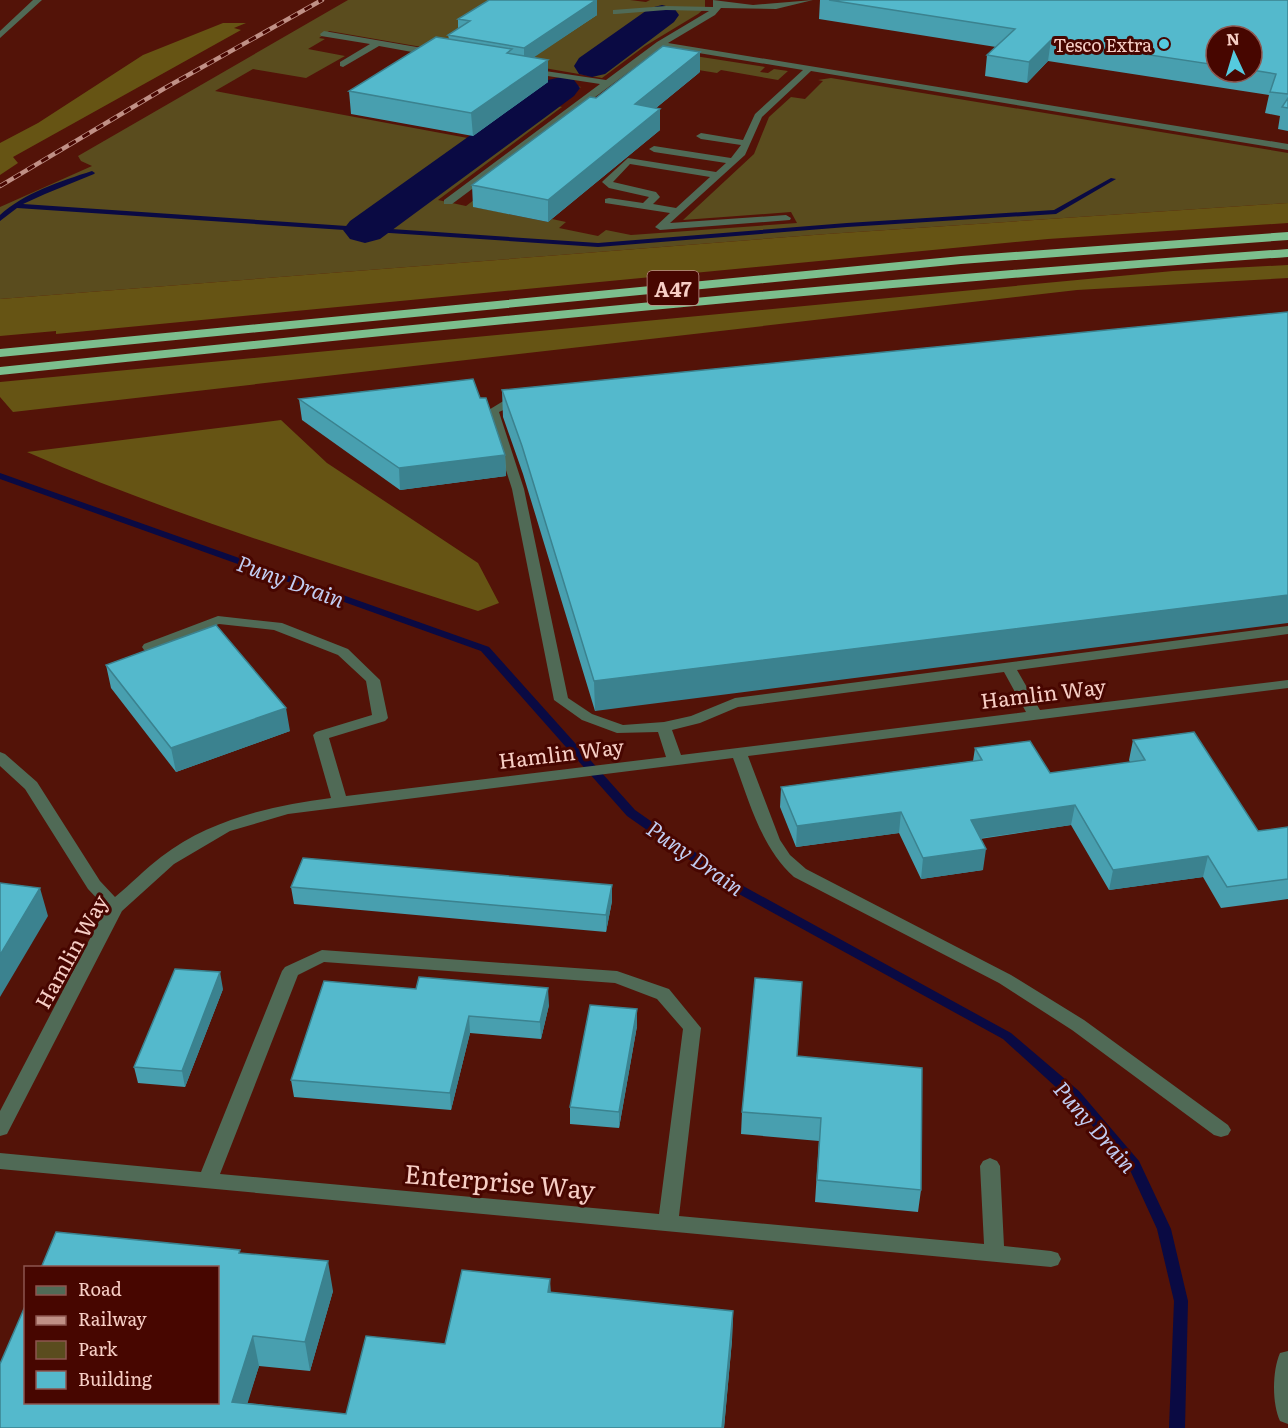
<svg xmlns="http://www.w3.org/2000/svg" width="1288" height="1428" viewBox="0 0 1288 1428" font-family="Literata,serif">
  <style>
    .green { fill: #5a4c1e }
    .forest { fill: #665414 }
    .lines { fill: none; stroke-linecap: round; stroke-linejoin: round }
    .stream { fill: #0a0a43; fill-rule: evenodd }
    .river { fill: #0a0a43; fill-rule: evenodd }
    .minor { fill: #506a56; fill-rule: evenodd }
    .highway { fill: #7cbe8d; fill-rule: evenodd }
    .rail-casing { stroke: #c09086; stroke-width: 4.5 }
    .rail { stroke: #470600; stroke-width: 3; stroke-dasharray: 8; stroke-linecap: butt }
    .wall { fill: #489faf; fill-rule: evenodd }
    .shaded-wall { fill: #3b828f }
    .building { fill: #54b9cc; stroke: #3b828f; stroke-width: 1.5 }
    .poi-dot { fill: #55cadf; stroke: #470600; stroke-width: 2 }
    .labels { text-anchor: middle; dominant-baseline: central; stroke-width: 6; stroke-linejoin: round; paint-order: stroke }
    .far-poi-label { font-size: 18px; fill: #f7cec5; stroke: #470600; text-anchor: end }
    .shield { fill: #470600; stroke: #c2928a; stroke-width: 1.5 }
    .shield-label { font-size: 20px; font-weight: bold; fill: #f7cec5 }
    .street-label { font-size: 21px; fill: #f7cec5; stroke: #470600 }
    .water-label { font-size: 22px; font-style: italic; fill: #c1ccf1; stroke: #470600 }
    .near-street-label { font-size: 26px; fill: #f7cec5; stroke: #470600 }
  </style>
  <rect width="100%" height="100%" fill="#531308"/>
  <path class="green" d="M348,0H630L646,2L650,0H705V8L698,14L645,46L602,78L329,31L319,38L325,39L308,49L345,56L306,78L253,69L215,91L473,139L554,81L581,87L555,105L562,107L438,200L466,206L591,111L474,207L548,222L552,219L566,222L559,228L598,236L606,230L631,235L797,223L791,212L683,220L754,154L769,117L791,97L805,99L823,81L818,80L831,78L1288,153V203L827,234L0,299V207L92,166L81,161L78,156Z
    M669,52L765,67L760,72L768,73L774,69L788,71L778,80L721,70L717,73L661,64Z"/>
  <path class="forest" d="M223,23H246L234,28L241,30L13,157L18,163L0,175V143L38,123L143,55Z
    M1288,203V223L1048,239L56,334V331L0,336V299L827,234Z
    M1288,265V278L1077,290L13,412L0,397V382L1173,271Z
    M281,420L327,463L478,563L499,603L478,611C327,562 173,516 27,452Z"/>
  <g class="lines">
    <path class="stream" d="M92,171L95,173L94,174L45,194L23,204L598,243L847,223L1054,210L1111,178L1116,179L1056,214L847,227L598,247L17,208L0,221V215C24,193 61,181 92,171Z
      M0,473L489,647L635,810L745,887L1011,1033L1079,1091L1139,1161L1171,1229L1188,1301L1185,1428H1169L1174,1301L1157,1229L1129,1168L1069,1099L1003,1039L737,893L627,816L481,651L0,479Z"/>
    <path class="river" d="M662,5L674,8L679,15L674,22L605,74L592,77L579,74L574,66L579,58L650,8Z
      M561,77L574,80L580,88L574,96L380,239L365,243L350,239L343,230L350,221L548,80Z"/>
    <path class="minor" d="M33,0H42L0,38V31Z
      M713,0L753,5L813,0L776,9L721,8L715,15L668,43L1288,144V150L811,71L762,117L745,155L670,223L786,215L791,218L790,220L660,230L655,227L670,213L605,203V199L609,198L643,203L649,197L609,188L602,182L604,180L628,158L716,172L726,163L654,152L649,149L654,146L731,158L741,145L701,139L696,136L701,133L743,140L755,114L803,70L662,47L452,204H444V200L600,84L528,73L525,72V68L606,80L657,42L709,11L666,10L616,14H613V10L666,6L713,7ZM630,164L710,177L676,208L653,204L660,197L656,192L613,182Z
      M324,31L434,50L438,53L434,56L379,46L343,67L340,66V62L370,44L321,36L320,34Z
      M521,397L527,401L525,404L512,406L499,412L524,489L568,698L592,714L623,725L664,722L691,716L735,698L1288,626V634L1017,670L1040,710L1288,680V688L748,756L780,840L790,855L806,869L1011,975L1084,1020L1228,1125L1231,1130L1228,1135L1221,1137L1214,1135L1072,1030L999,983L794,877C760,846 749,800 733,758L288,814L230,831L174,864L122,911L7,1134L0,1136V1111L106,908L88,889L25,789L0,766V752L5,754L37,782L100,881L115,897C131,884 145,869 161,857C210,819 271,806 331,798L313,735L316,732L372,715L366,681L338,655L274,630L219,624L154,650H144L142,647L144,644L218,616L282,623L348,649L380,680L388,718L385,721L329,738L346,796L666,757L658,732L617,733L582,720L554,700L512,489L487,411L505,400ZM1004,672L1026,712L681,755L672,730L700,723L738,707Z
      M322,950L617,971L669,989L701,1028L679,1216L984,1244L980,1166L983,1161L990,1158L997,1161L1000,1166L1004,1246L1051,1251L1058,1253L1061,1259L1058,1265L1051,1267L0,1169V1153L201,1172L282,971L285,967ZM324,962L615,983L657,999L683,1029L659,1214L220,1174L298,975Z
      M1288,1351V1424L1280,1421C1272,1404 1272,1371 1280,1353Z"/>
    <path class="highway" d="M1288,232V240L961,264L0,357V349L961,256Z
      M1288,249V257C858,287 429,331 0,375V367C429,323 858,279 1288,249Z"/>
    <g class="rail-casing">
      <path id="rail" d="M0,186L165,88L322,0"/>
    </g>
    <use href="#rail" class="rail"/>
  </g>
  <path class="wall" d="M489,0H597V15L533,57L548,82L473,136L351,114L349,91L449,39L448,35L458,29V19Z
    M820,0H1288V131L1278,129L1280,116L1265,113L1269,95L1048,61L1027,83L985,76L987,55L996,47L819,19ZM1216,36H1252V72H1216Z
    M700,72L656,108L660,130L548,222L473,207L472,185Z
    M1288,312L595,711L523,474L503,417L502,390Z
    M480,398L505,455L506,476L400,490L302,420L299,399Z
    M106,665L290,731L176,772L111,688Z
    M1133,740L1258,831L1288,827V899L1221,908L1203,877L1109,890L1071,825L980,839L983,870L921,879L899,833L796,847L780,807L781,787L973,761L975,748L1050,773L1130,762L1129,760Z
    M612,885V901L606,932L294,904L291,887Z
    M324,981L549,1005L541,1039L470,1033L451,1110L294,1097L291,1080Z
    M223,989L185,1087L138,1083L134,1067Z
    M637,1026L619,1128L570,1124V1107Z
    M797,1056L921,1190L918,1212L815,1202L819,1141L741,1134L742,1112Z
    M241,1253L333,1291L310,1371L259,1366L247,1403L346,1414L445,1344L551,1293L733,1311L732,1340L724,1428H0Z"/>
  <path class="shaded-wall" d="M596,0H597V15L524,64V48Z
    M1051,40L1048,61L1027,83L1029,62Z
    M700,52V72L635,125V104Z
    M548,60V82L473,136L471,113Z
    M660,109V130L548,222V200Z
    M505,455L506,476L400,490L399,468Z
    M1288,595V623L595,711L594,681Z
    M286,708L290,731L176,772L171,748Z
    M1075,805L1071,825L968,840L971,820Z
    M901,812L899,833L796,847L797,826Z
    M986,849L983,870L921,879L923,858Z
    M1208,856L1203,877L1109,890L1113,870Z
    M612,885V901L606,932V915Z
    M40,888L48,916L0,997V955Z
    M220,972L223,989L185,1087L182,1071Z
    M548,988L549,1005L541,1039L540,1022Z
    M637,1009V1026L619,1128V1112Z
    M469,1016L470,1033L451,1110L450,1093Z
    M328,1261L333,1291L310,1371L305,1342Z
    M550,1279L552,1308L548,1292Z
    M733,1311L732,1340L724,1428H722Z
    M253,1336L259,1366L240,1428L232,1402Z"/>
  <path class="building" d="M489,0H596L524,48L448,35L470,21L458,19Z
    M829,0H1288V94L1270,92L1276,74L1252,70V36H1216V65L1051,40L1029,62L987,55L1015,29Z
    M436,37L512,49L507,53L548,60L471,113L349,91Z
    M663,46L700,52L635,104L660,109L548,200L472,185L590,97L596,98Z
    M1288,98V108L1282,107Z
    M1288,312V595L594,681L522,446L502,390Z
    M473,379L480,398H486L505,455L399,468L299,399Z
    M216,625L286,708L171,748L106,665Z
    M1194,732L1258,831L1288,827V879L1227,887L1208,856L1113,870L1075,805L971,820L986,849L923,858L901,812L797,826L781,787L982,760L975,748L1030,741L1050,773L1145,760L1133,740Z
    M303,858L612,885L606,915L291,887Z
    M0,883L40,888L0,955Z
    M175,969L220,972L182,1071L134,1067Z
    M419,977L548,988L540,1022L469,1016L450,1093L291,1080L324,981L416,989Z
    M755,978L802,982L797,1056L922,1068L921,1190L817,1180L821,1118L742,1112Z
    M590,1005L637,1009L619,1112L570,1107Z
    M56,1232L240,1250L239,1253L328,1261L305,1342L253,1336L232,1402L346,1414L366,1336L445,1344L462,1270L550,1279L548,1292L733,1311L722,1428H0V1364L26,1304V1402H218V1268H41Z"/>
  <circle class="poi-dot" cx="1164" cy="44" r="6"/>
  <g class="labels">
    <g class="far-poi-label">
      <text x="1152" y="44">Tesco Extra</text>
    </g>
    <rect class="shield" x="647.5" y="271" width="51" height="34" rx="4.5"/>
    <g class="shield-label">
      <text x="673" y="288">A47</text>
    </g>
    <g class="street-label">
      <text transform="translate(1043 692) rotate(-7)">Hamlin Way</text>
      <text transform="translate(561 752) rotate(-7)">Hamlin Way</text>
      <text transform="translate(70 951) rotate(-61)">Hamlin Way</text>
    </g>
    <g class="water-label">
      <text transform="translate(291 580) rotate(20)">Puny Drain</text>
      <text transform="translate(696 857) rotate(35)">Puny Drain</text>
      <text transform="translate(1096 1126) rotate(49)">Puny Drain</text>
    </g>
    <g class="near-street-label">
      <text transform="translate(500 1180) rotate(5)">Enterprise Way</text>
    </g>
  </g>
  <rect x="24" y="1266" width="195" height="138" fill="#470600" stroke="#8d564f" stroke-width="1.5"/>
  <rect x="36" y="1286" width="30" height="9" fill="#506a56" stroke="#8d564f" stroke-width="1.5"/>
  <text x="78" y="1296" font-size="18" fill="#f7cec5">Road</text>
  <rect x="36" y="1316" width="30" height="9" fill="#c09086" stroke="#8d564f" stroke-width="1.5"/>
  <text x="78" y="1326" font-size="18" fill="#f7cec5">Railway</text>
  <rect x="36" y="1341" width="30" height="18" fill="#5a4c1e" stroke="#8d564f" stroke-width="1.5"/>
  <text x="78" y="1356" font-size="18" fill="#f7cec5">Park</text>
  <rect x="36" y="1371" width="30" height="18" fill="#54b9cc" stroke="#8d564f" stroke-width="1.5"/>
  <text x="78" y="1386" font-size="18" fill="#f7cec5">Building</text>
  <g transform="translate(1234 54) rotate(356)"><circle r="28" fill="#470600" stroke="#8d564f" stroke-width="1.5"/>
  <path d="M0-4.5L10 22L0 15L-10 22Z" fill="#55cadf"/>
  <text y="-9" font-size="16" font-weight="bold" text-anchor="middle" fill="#f7cec5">N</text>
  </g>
</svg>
